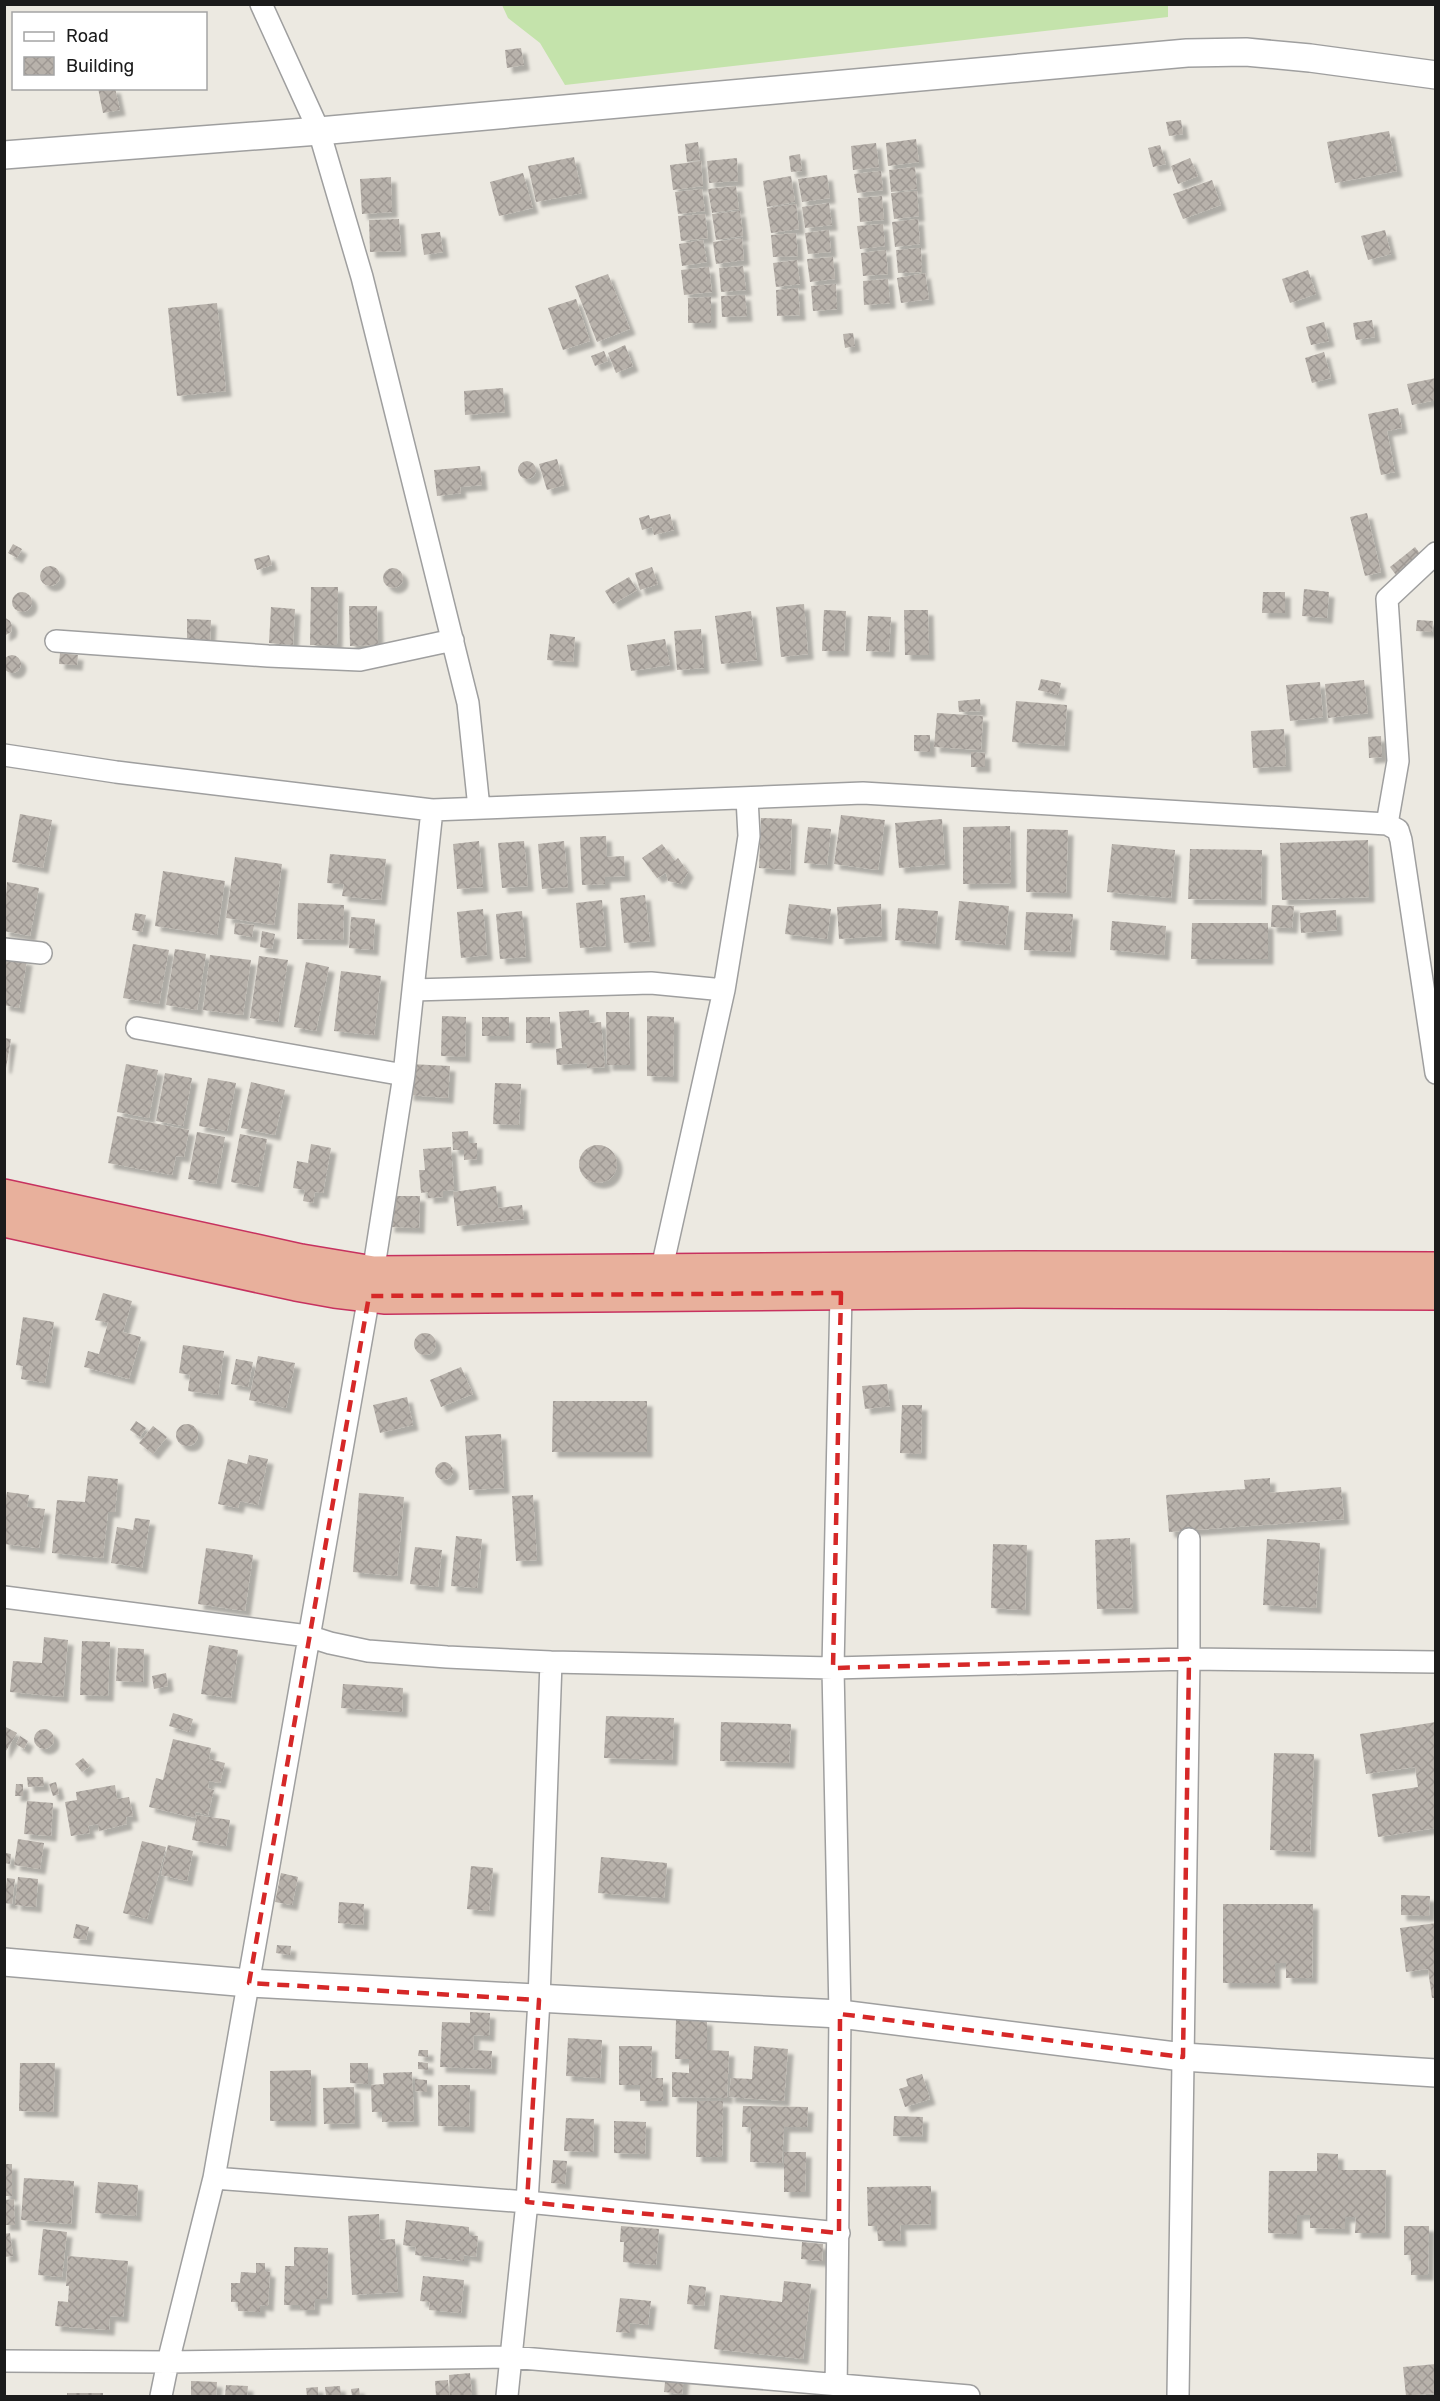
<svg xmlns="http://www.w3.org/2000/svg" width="1440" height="2401" viewBox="0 0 1440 2401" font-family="Rubik,sans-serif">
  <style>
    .grass { fill: #c4e3ab }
    .building { fill: url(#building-cross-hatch); filter: url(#shadow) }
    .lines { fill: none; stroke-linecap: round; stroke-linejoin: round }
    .minor-casing { stroke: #9f9f9f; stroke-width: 24 }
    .tertiary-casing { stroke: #9f9f9f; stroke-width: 30 }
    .trunk-casing { stroke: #c7315f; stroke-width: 36 }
    .minor { stroke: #fff; stroke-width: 21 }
    .tertiary { stroke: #fff; stroke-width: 27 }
    .trunk { stroke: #e8b09c; stroke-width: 33 }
    .marked { fill: none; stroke: #d62828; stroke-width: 4.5; stroke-dasharray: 12 8; stroke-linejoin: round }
  </style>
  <defs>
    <pattern id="building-cross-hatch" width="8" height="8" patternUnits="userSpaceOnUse" patternTransform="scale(1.5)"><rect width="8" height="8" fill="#b8b2ab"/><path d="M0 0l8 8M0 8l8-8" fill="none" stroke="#9e9893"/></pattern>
    <filter id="shadow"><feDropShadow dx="5.5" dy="5.5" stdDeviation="1.5" flood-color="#0004"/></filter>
  </defs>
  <rect width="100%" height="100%" fill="#ece9e1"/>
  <path class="grass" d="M1168,5V17L565,85L540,43L508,18L502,5Z"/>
  <path class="building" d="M521,48L524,65L507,68L505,50Z
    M98,88H115L120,110L103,113Z
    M1181,120L1183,134L1169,136L1166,122Z
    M1389,131L1397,171L1335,183L1327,142Z
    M916,139L919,162L888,166L886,143Z
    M698,142L700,160L687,162L685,144Z
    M876,143L879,167L853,170L851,146Z
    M1160,145L1166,164L1153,167L1148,148Z
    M800,154L802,171L791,172L789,156Z
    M574,157L582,193L536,202L528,166Z
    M737,158L738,181L709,183L707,161Z
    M1190,158L1198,176L1178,184L1171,166Z
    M701,161L703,186L673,190L670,165Z
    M915,167L917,189L891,192L889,170Z
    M881,171L883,190L857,193L854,174Z
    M523,173L533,208L499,216L490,182Z
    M827,175L830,198L802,202L798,179Z
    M791,176L795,202L767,207L763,181Z
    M391,177L392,212L362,214L360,179Z
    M1212,180L1221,205L1183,219L1173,194Z
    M736,186L739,209L712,213L708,189Z
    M702,189L705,211L678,214L675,192Z
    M917,191L919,216L894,219L891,193Z
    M882,196L884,220L860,222L858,198Z
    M829,203L832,225L805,228L802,207Z
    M796,204L799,229L771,233L767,208Z
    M740,211L743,236L716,240L712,214Z
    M705,214L708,238L681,241L678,216Z
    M399,219L401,251L370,252L369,220Z
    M918,219L920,244L895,247L892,222Z
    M883,224L885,246L860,249L857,226Z
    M829,230L831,252L808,254L805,233Z
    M1385,230L1391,254L1368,260L1361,236Z
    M440,232L443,252L424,255L421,234Z
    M796,233L798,256L773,257L771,235Z
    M742,238L744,260L716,264L713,242Z
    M703,240L707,262L682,266L679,244Z
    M921,248L922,272L898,273L896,250Z
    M886,250L888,274L863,276L861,253Z
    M833,257L835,279L810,282L807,259Z
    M797,260L800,284L776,287L773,263Z
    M743,266L746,290L721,292L719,268Z
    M709,267L712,292L684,295L681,270Z
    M1308,270L1316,294L1290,303L1282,279Z
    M925,273L929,299L901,303L897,278Z
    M608,274L630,329L597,342L575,286Z
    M888,279L890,303L864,305L863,281Z
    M836,284L837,309L813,311L811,286Z
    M798,288L800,315L777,316L776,290Z
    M745,295L747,316L722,317L721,296Z
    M711,297V323H688V298Z
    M576,299L590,341L563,350L548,308Z
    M217,303L226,391L177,396L168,308Z
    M1372,320L1375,337L1356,340L1353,323Z
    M1324,322L1329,341L1311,345L1306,327Z
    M853,333L855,346L845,348L843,334Z
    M625,345L633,366L616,373L608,353Z
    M604,351L608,361L595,366L591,356Z
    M1324,352L1331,378L1312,383L1305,358Z
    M1436,378V400L1412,405L1407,384Z
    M503,388L505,412L465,415L464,391Z
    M1398,408L1402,428L1387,431L1395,472L1381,475L1368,414Z
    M557,459L564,485L547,490L539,464Z
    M518 470a9 9 0 1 1 18 0a9 9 0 1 1-18 0Z
    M480,466L482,485L460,487L461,493L437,496L434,470Z
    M1367,513L1381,572L1365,576L1350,517Z
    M670,514L674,530L654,535L652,527L642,530L639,518L649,515L650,519Z
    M13,544L22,549L17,558L8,553Z
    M1415,547L1424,559L1399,579L1390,567Z
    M269,555L272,565L257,570L254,559Z
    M40 576a10 10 0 1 1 20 0a10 10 0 1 1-20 0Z
    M652,567L658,584L640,590L635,573Z
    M383 578a10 10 0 1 1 20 0a10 10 0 1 1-20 0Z
    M629,577L637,590L613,604L605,591Z
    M311,587H338L337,645H310Z
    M1304,589L1329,592L1327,618L1302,616Z
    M1263,592H1285V613H1262Z
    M12 602a10 10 0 1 1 20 0a10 10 0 1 1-20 0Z
    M804,604L808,654L781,657L776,607Z
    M349,606H377L378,645L350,646Z
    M271,607L295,609L293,645L269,643Z
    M824,610L846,611L844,651H822Z
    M904,610H928L929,655H905Z
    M751,611L757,660L721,664L715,616Z
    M868,616L891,617L889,652L866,651Z
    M4,617L10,621L12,626L11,632L4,636Z
    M187,619L211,620L210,641L187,640Z
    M1417,620L1433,621L1432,632L1416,631Z
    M701,629L704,668L677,670L674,631Z
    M550,634L575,637L573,662L547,660Z
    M665,639L670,665L631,671L627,645Z
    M60,653L78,655L77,665L59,664Z
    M3 664a9 9 0 1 1 18 0a9 9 0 1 1-18 0Z
    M1041,679L1061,683L1058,695L1038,690Z
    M1364,680L1368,713L1328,718L1325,684Z
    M1320,682L1323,717L1290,721L1286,685Z
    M980,699L981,711L959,712L958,701Z
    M1016,701L1067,705L1064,746L1012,742Z
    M937,713L983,716L981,750L934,747Z
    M1284,729L1286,766L1253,768L1251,731Z
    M914,735H930V752L914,751Z
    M1381,736L1382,757L1369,758L1368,737Z
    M971,752L985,753V767H971Z
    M20,814L52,820L43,868L12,862Z
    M841,815L885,820L878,870L834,864Z
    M761,818L792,819L790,870L759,868Z
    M942,819L945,864L899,868L895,823Z
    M1010,826L1011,883L963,884V827Z
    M808,827L831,829L827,865L804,863Z
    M1027,829L1068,830L1066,893L1026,892Z
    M606,836L607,857L624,856L625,876L605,877V884L582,885L580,837Z
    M1368,840L1369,897L1282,900L1280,843Z
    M479,841L483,887L457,889L453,844Z
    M524,841L528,886L502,888L498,843Z
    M564,841L568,887L542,889L538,844Z
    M662,844L675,861L678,858L688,872L681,884L668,881L666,873L657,878L642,858Z
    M1112,844L1175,850L1171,898L1107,892Z
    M1190,849L1262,850L1261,900L1188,899Z
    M330,854L386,859L381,900L342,896L344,884L327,883Z
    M235,857L282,864L274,925L226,918Z
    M163,871L225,881L217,935L155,926Z
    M7,882L39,888L30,936L4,931Z
    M645,895L650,941L624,943L620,898Z
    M602,900L606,946L580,948L576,903Z
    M959,901L1009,906L1005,945L955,940Z
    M298,903L344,905L343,940L297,939Z
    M789,904L831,909L827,939L785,934Z
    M881,904L882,936L839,939L837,907Z
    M1272,905L1294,906L1292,928L1271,927Z
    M898,908L938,911L935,944L895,940Z
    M483,909L487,955L461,958L457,912Z
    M1336,910L1337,930L1301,933L1300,913Z
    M522,911L526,957L500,959L496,914Z
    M1026,912L1073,914L1070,952L1024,950Z
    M135,913L146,915L142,932L132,930Z
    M351,917L375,919L373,950L349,948Z
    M1112,921L1166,926L1164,955L1110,950Z
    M235,923L254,925L252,937L234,934Z
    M1192,923H1268V959H1191Z
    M262,931L275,934L272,949L260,947Z
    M133,944L169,950L159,1004L123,998Z
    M175,949L206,954L197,1010L166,1005Z
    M210,955L251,960L243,1015L203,1010Z
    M4,956L27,960L19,1008L4,1005Z
    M259,956L288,960L278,1022L250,1018Z
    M306,962L329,967L316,1031L294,1027Z
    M341,971L381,976L374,1035L334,1031Z
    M589,1010L590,1023L601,1022L605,1067L587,1068V1063L557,1065L556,1049L562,1048L559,1012Z
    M606,1012H629L630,1065H607Z
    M442,1016L466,1017L465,1057L441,1056Z
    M647,1016L674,1017L673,1077L647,1076Z
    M482,1017H509V1036H482Z
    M526,1017H550V1043H526Z
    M4,1038L11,1039L6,1068H4Z
    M126,1064L158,1070L149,1118L117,1112Z
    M410,1064L450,1066L448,1098L408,1095Z
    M165,1073L192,1078L183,1126L156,1121Z
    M208,1078L236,1083L227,1131L199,1126Z
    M251,1082L285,1090L275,1135L241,1128Z
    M495,1083L521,1084L519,1125L493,1124Z
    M117,1116L189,1130L184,1157L176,1156L172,1175L108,1163Z
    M468,1131L469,1143H477V1159L464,1160V1150H453L452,1132Z
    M197,1132L225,1137L216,1184L188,1179Z
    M240,1134L267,1139L258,1187L231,1182Z
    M311,1144L331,1148L323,1193L315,1192L313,1203L303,1201L305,1190L293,1188L297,1161L308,1163Z
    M579 1164a19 19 0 1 1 38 0a19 19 0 1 1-38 0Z
    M451,1147L454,1190L443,1191V1197L428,1198V1192L421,1193L419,1170H425L423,1149Z
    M496,1186L498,1208L522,1205L524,1219L457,1226L453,1192Z
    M391,1196H420L419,1228L389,1227Z
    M103,1293L132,1301L123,1332L141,1337L129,1379L84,1367L88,1351L99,1354L108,1323L95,1320Z
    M23,1317L54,1322L45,1383L21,1379L23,1366L16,1365Z
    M414 1344a11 11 0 1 1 22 0a11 11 0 1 1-22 0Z
    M183,1345L224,1351L218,1395L188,1391L190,1375L179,1373Z
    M258,1356L295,1363L286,1408L249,1400Z
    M236,1359L253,1362L248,1387L231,1384Z
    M461,1367L473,1394L441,1407L430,1380Z
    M887,1384L890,1406L865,1409L862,1386Z
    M407,1397L413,1425L380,1433L373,1405Z
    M553,1401H647V1452H552Z
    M902,1405H922L921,1454L900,1453Z
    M136,1421L146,1428L140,1437L130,1430Z
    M176 1435a11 11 0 1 1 22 0a11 11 0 1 1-22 0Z
    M153,1426L167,1437L153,1454L139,1443Z
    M501,1434L504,1488L469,1490L465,1436Z
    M249,1455L268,1459L258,1505L240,1501L238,1508L218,1504L228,1459L247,1464Z
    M435 1471a9 9 0 1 1 18 0a9 9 0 1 1-18 0Z
    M88,1476L118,1479L115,1512H108L103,1558L52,1553L57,1500L85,1502Z
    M1270,1478V1493L1341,1487L1344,1519L1169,1532L1166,1495L1245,1489L1244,1480Z
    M7,1492L29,1495L27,1507L45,1509L39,1548L4,1544V1512Z
    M359,1493L404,1497L397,1576L353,1572Z
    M533,1495L537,1560L516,1561L512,1496Z
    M135,1518L150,1520L142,1568L111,1563L117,1527L133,1530Z
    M456,1536L482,1539L477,1588L451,1586Z
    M1130,1538L1133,1608L1097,1609L1095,1540Z
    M1267,1539L1320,1543L1316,1608L1263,1605Z
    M993,1544L1027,1545L1025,1610L991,1608Z
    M415,1547L442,1550L438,1587L410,1584Z
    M206,1548L253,1555L245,1611L198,1604Z
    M44,1637L68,1640L63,1697L10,1692L13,1661L42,1663Z
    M82,1641L110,1642L108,1696L80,1695Z
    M209,1645L238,1650L231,1698L201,1694Z
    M118,1648L144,1649L143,1682L116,1681Z
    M166,1673L168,1686L154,1689L152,1676Z
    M343,1684L403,1688L402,1712L341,1708Z
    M173,1713L193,1719L189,1732L169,1726Z
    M606,1716L674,1718L672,1760L604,1758Z
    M721,1722L791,1724L789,1763L720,1761Z
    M1436,1722V1828L1378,1837L1372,1794L1418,1787L1415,1767L1366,1774L1360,1734Z
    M4,1726L17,1733L4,1754Z
    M34 1739a10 10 0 1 1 20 0a10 10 0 1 1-20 0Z
    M20,1736L28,1741L24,1749L16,1744Z
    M173,1739L211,1748L209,1759L225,1763L220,1783L209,1781L208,1788L214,1790L208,1815L196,1812L195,1818L149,1807L156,1778L163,1780Z
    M1274,1753L1314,1754L1310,1852L1270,1850Z
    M83,1758L90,1766L82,1772L75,1764Z
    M27,1777H43L44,1786L28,1787Z
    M56,1782L59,1794L53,1796L49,1784Z
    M16,1784H23V1796H15Z
    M115,1785L117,1799L129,1797L133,1816L126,1817L127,1824L99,1831L98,1824L88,1826L90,1833L71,1836L65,1802L77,1800L76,1792Z
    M27,1801L53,1803L51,1836L24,1834Z
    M197,1815L230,1820L226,1846L192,1840Z
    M18,1839L44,1843L40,1869L14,1865Z
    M142,1841L166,1847L147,1919L123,1913Z
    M168,1845L193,1851L187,1881L161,1875Z
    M5,1853L11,1854L10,1864L4,1863Z
    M601,1857L667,1863L664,1898L598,1893Z
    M471,1866L493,1868L489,1911L467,1909Z
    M281,1873L298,1877L292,1905L275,1902Z
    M18,1877L38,1879L36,1907L15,1905Z
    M7,1878L15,1879L12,1904L4,1903Z
    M1401,1895L1430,1896L1429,1916L1401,1915Z
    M339,1902L364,1904L363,1925L338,1923Z
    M1223,1904H1313L1312,1978H1286V1963H1275V1983H1223Z
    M1436,1923V1998H1432L1428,1969L1406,1972L1400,1928Z
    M76,1924L89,1927L86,1940L73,1938Z
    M277,1945L291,1946L290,1955L276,1953Z
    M470,2012L490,2013L489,2036L474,2035L473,2050L492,2051L491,2069L440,2067L442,2022L470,2023Z
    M676,2019L707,2020V2050L729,2051L727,2098L672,2097V2072L689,2073V2059H675Z
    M568,2038L602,2040L600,2078L566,2076Z
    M619,2046H652L651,2078H663V2101H640V2085H619Z
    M754,2046L788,2049L784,2101L729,2097L731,2078L752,2079Z
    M419,2050H428V2057L418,2056Z
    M418,2062L428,2063V2070L418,2069Z
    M20,2063H55L53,2112L19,2111Z
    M350,2063H368V2084L350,2083Z
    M311,2070V2121H270V2071Z
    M412,2072L414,2121L382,2122V2112H372L371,2085L384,2084L383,2073Z
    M922,2074L930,2099L905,2107L899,2089L908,2086L906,2079Z
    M415,2079L427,2080V2092L415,2091Z
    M438,2085H470L469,2127L438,2126Z
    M354,2087L355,2123L324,2124L323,2088Z
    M697,2101H723L722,2157H696Z
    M743,2106L808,2107L807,2127H784L782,2163L750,2162L751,2127H742Z
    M894,2116L923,2117L922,2137L893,2136Z
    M566,2118L594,2119L593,2152L564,2151Z
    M614,2121L646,2122L645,2154L614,2153Z
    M784,2152H806L805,2192H784Z
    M1317,2153L1338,2154V2170H1386L1385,2233H1355L1356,2217H1345V2229L1310,2228V2215H1297V2234L1268,2233L1269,2171H1317Z
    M553,2160L567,2161L565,2184L551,2183Z
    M4,2164H12V2196H4Z
    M24,2178L74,2181L71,2224L21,2220Z
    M98,2182L138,2185L136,2216L95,2213Z
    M931,2186V2224L900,2225L901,2241H878L877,2226H868L867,2187Z
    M14,2199L15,2225H4V2200Z
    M379,2214L380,2240L395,2239L398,2292L352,2295L348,2216Z
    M406,2220L469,2227V2235L478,2236L476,2257L464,2255V2261L415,2255L416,2247L403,2245Z
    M621,2226L659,2229L656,2265L623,2262L624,2242H620Z
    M1404,2226H1429L1428,2275H1411V2255H1404Z
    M43,2229L67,2232L62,2277L38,2275Z
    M10,2233L13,2256L4,2257V2234Z
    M802,2242L823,2244L822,2261L801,2259Z
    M294,2247L328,2248L327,2299H315L314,2310H300V2305H284L285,2266H294Z
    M68,2256L128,2261L123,2317L110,2316L109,2330L55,2326L58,2301L68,2302L69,2286H66Z
    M256,2263H265V2271L270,2272L268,2306L260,2305V2312L238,2311V2302H231V2283H240L241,2272L256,2273Z
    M423,2276L464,2280L461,2313L429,2310L430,2302L420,2301Z
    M784,2281L811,2284L803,2359L714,2349L720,2295L782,2302Z
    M689,2285L706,2287L704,2306L687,2304Z
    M620,2298L651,2301L648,2325L630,2323V2333L616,2332Z
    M1436,2364V2393L1406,2396L1403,2367Z
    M470,2373L472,2395L450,2396L449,2375Z
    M666,2373L684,2375L682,2394L664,2392Z
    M448,2380L449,2396H436L435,2381Z
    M191,2381L217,2382L216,2396H191Z
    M226,2385L248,2386L247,2396H225Z
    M340,2386L341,2396H326L325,2387Z
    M318,2387V2396H307L306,2388Z
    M359,2388L360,2396H352L351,2389Z
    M67,2393H103V2396H67Z"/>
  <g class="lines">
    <g class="minor-casing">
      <path id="minor" d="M261,4L319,131L362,277L468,703L479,808
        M56,641L268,656L360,660L453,640
        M4,755L116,772L432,810L863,793L1387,824L1398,830L1401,840L1436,1073
        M1387,824L1398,761L1387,599L1436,553
        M4,949L41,953
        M413,990L651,983L724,990
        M137,1028L404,1075
        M661,1272L724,990L746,856L749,836L747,798
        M4,1597L308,1636L330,1643L368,1651L447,1657L551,1662L833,1668L1189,1659L1436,1662
        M214,2178L527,2202L839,2233
        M4,2361L168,2362L510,2357L969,2396
        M161,2396L168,2362L214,2178L373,1273L404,1075L432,810
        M507,2396L527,2202L539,2000L551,1662
        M836,2396L840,2014L833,1668L841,1293
        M1178,2396L1189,1659V1539"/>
    </g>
    <g class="tertiary-casing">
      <path id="tertiary" d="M4,155L319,131L1187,53L1246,52L1310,58L1436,75
        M4,1962L249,1983L840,2014L1183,2057L1436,2073"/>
    </g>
    <g class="trunk-casing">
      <path id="trunk" d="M4,1196L301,1261L373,1273L1019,1268L1436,1269
        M4,1220L296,1284L335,1291L386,1297L1019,1291L1436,1293"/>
    </g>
    <use href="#minor" class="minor"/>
    <use href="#tertiary" class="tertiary"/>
    <use href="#trunk" class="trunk"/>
  </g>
  <path class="marked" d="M841,1293L833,1668L1189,1659L1183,2057L840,2014L839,2233L527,2202L539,2000L249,1983L369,1296Z"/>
  <rect width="1440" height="2401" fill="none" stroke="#1b1b1b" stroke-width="12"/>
  <rect x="12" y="12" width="195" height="78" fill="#ffffff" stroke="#a4a4a4" stroke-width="1.5"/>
  <rect x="24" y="32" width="30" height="9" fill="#ffffff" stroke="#a4a4a4" stroke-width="1.5"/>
  <text x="66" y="42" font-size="18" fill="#1b1b1b">Road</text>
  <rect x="24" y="57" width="30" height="18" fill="url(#building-cross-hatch)" stroke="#a4a4a4" stroke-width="1.5"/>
  <text x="66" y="72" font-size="18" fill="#1b1b1b">Building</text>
</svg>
